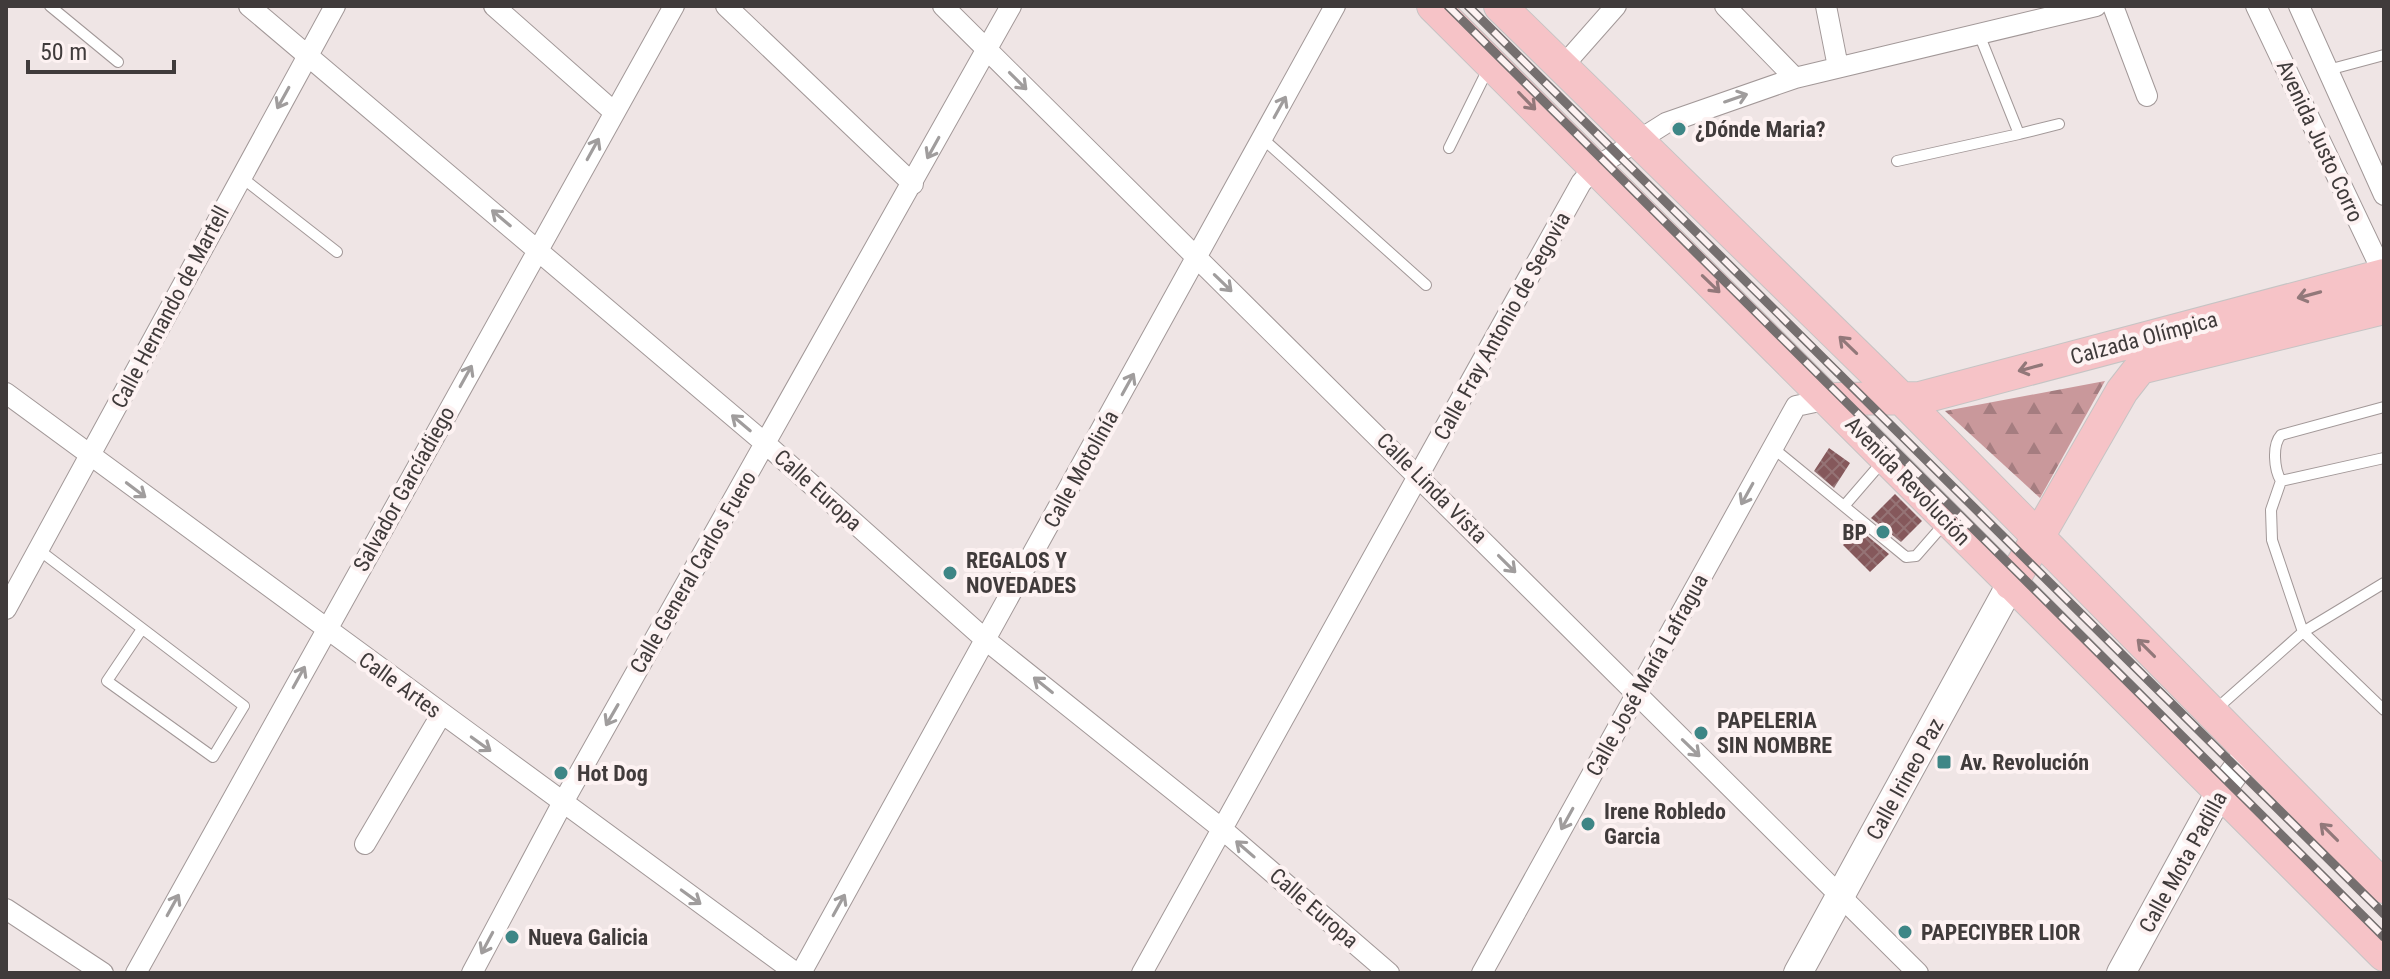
<svg xmlns="http://www.w3.org/2000/svg" width="2390" height="979" viewBox="0 0 2390 979" font-family="'Roboto Condensed',sans-serif">
  <style>
    .forest { fill: url(#forest-firs) }
    .building { fill: url(#building-cross-hatch) }
    .lines { fill: none; stroke-linecap: round; stroke-linejoin: round }
    .lane-casing { stroke: #a29898; stroke-width: 12 }
    .street-casing { stroke: #a29898; stroke-width: 22 }
    .secondary-casing { stroke: #a29898; stroke-width: 30 }
    .primary-casing { stroke: #c6c4c4; stroke-width: 34 }
    .lane { stroke: #fff; stroke-width: 10 }
    .street { stroke: #fff; stroke-width: 20 }
    .secondary { stroke: #fff; stroke-width: 28 }
    .primary { stroke: #f6c3c7; stroke-width: 32 }
    .rail-casing { stroke: #756f6f; stroke-width: 9 }
    .rail { stroke: #fdf2f2; stroke-width: 6; stroke-dasharray: 18; stroke-linecap: butt }
    .oneway { stroke: #a09d9d }
    .oneway2 { stroke: #92787a }
    .poi-dot { fill: #3e8686; stroke: #fdf2f2; stroke-width: 3 }
    .labels { text-anchor: middle; dominant-baseline: central; stroke-width: 8; stroke-linejoin: round; paint-order: stroke }
    .poi-label { font-size: 22px; font-weight: bold; fill: #403b3b; stroke: #fdf2f2; text-anchor: start }
    .street-label { font-size: 22px; fill: #403b3b; stroke: #fdf2f2 }
  </style>
  <defs>
    <pattern id="forest-firs" width="22" height="20" patternUnits="userSpaceOnUse" patternTransform="scale(2)"><rect width="22" height="20" fill="#c9989b"/><path d="M5 1l3.5 6h-7zM16 11l3.5 6h-7z" fill="#a57d80"/></pattern>
    <pattern id="building-cross-hatch" width="8" height="8" patternUnits="userSpaceOnUse" patternTransform="scale(2)"><rect width="8" height="8" fill="#85585b"/><path d="M0 0l8 8M0 8l8-8" fill="none" stroke="#957375"/></pattern>
  </defs>
  <rect width="100%" height="100%" fill="#efe5e5"/>
  <path class="forest" d="M2105,381L2040,498L1945,411Z"/>
  <path class="building" d="M1829,448L1850,463L1834,488L1814,471Z
    M1895,494L1922,521L1901,542L1871,518Z
    M1859,529L1889,554L1870,572L1843,545Z"/>
  <g class="lines">
    <g class="lane-casing">
      <path id="lane" d="M50,6L118,62
        M2328,70L2384,55
        M2019,134L2059,124
        M1262,138L1426,285
        M1449,148L1488,69
        M1897,161L2019,134L1979,34
        M241,177L337,252
        M2384,407L2281,435C2272,445 2274,469 2281,481L2271,510L2272,540L2303,632L2384,710
        M1773,448L1906,557L1916,556L1944,524
        M2281,481L2384,458
        M1845,505L1883,461
        M39,550L244,706L213,757L107,681L142,629
        M2214,711L2303,632L2384,583"/>
    </g>
    <g class="street-casing">
      <path id="street" d="M249,6L766,444L987,641L1222,829L1389,973
        M494,6L614,112
        M726,6L913,184
        M943,6L1918,973
        M1725,6L1795,78
        M1826,6L1838,67
        M2113,6L2147,96
        M2256,6L2384,275
        M2299,6L2384,195
        M1563,66L1616,6
        M6,393L796,973
        M6,609L335,6
        M365,844L441,715
        M6,909L103,973
        M136,973L674,6
        M472,973L562,804L1011,6
        M801,973L1335,6
        M1142,973L1581,183L1593,169L1666,123L1795,78L2096,6
        M1482,973L1796,406L1829,399"/>
    </g>
    <g class="secondary-casing">
      <path id="secondary" d="M1798,973L2011,584
        M2121,973L2220,792L2249,753"/>
    </g>
    <g class="primary-casing">
      <path id="primary" d="M1433,6L2384,955
        M1500,6L1903,400L2384,887
        M1829,399L1920,398L2384,275
        M2011,584L2122,391L2140,368L2384,308"/>
    </g>
    <use href="#lane" class="lane"/>
    <use href="#street" class="street"/>
    <use href="#secondary" class="secondary"/>
    <use href="#primary" class="primary"/>
    <g class="rail-casing">
      <path id="rail" d="M1448,6L2384,937
        M1468,6L2384,914"/>
    </g>
    <use href="#rail" class="rail"/>
  </g>
  <defs><path id="oneway-shaft" d="M-6 0H5M1.5-3L5.5 0L1.5 3" fill="none" stroke-width="1.6" stroke-linecap="round" stroke-linejoin="round" transform="scale(2)"/></defs>
  <g class="oneway">
    <use href="#oneway-shaft" transform="translate(1018 81) rotate(45)"/>
    <use href="#oneway-shaft" transform="translate(283 98) rotate(119)"/>
    <use href="#oneway-shaft" transform="translate(1736 98) rotate(-19)"/>
    <use href="#oneway-shaft" transform="translate(1280 107) rotate(-61)"/>
    <use href="#oneway-shaft" transform="translate(933 148) rotate(119)"/>
    <use href="#oneway-shaft" transform="translate(593 149) rotate(-61)"/>
    <use href="#oneway-shaft" transform="translate(501 218) rotate(-140)"/>
    <use href="#oneway-shaft" transform="translate(1223 283) rotate(44)"/>
    <use href="#oneway-shaft" transform="translate(466 376) rotate(-61)"/>
    <use href="#oneway-shaft" transform="translate(1128 384) rotate(-61)"/>
    <use href="#oneway-shaft" transform="translate(741 423) rotate(-140)"/>
    <use href="#oneway-shaft" transform="translate(136 490) rotate(37)"/>
    <use href="#oneway-shaft" transform="translate(1747 494) rotate(119)"/>
    <use href="#oneway-shaft" transform="translate(1507 564) rotate(45)"/>
    <use href="#oneway-shaft" transform="translate(299 677) rotate(-61)"/>
    <use href="#oneway-shaft" transform="translate(1043 685) rotate(-141)"/>
    <use href="#oneway-shaft" transform="translate(612 715) rotate(120)"/>
    <use href="#oneway-shaft" transform="translate(481 744) rotate(36)"/>
    <use href="#oneway-shaft" transform="translate(1691 748) rotate(44)"/>
    <use href="#oneway-shaft" transform="translate(1567 819) rotate(119)"/>
    <use href="#oneway-shaft" transform="translate(1245 849) rotate(-139)"/>
    <use href="#oneway-shaft" transform="translate(691 897) rotate(36)"/>
    <use href="#oneway-shaft" transform="translate(173 905) rotate(-61)"/>
    <use href="#oneway-shaft" transform="translate(839 905) rotate(-61)"/>
    <use href="#oneway-shaft" transform="translate(487 943) rotate(118)"/>
  </g>
  <g class="oneway2">
    <use href="#oneway-shaft" transform="translate(1527 101) rotate(46)"/>
    <use href="#oneway-shaft" transform="translate(1711 284) rotate(44)"/>
    <use href="#oneway-shaft" transform="translate(2309 295) rotate(165)"/>
    <use href="#oneway-shaft" transform="translate(1848 345) rotate(-136)"/>
    <use href="#oneway-shaft" transform="translate(2030 368) rotate(165)"/>
    <use href="#oneway-shaft" transform="translate(2146 648) rotate(-135)"/>
    <use href="#oneway-shaft" transform="translate(2329 832) rotate(-135)"/>
  </g>
  <g class="poi-dot">
    <circle cx="1679" cy="129" r="8"/>
    <circle cx="1883" cy="532" r="8"/>
    <circle cx="950" cy="573" r="8"/>
    <circle cx="1701" cy="733" r="8"/>
    <rect x="1936" y="754" width="16" height="16" rx="4"/>
    <circle cx="561" cy="773" r="8"/>
    <circle cx="1588" cy="824" r="8"/>
    <circle cx="1905" cy="932" r="8"/>
    <circle cx="512" cy="937" r="8"/>
  </g>
  <g class="labels">
    <g class="poi-label">
      <text x="1695" y="129">¿Dónde Maria?</text>
      <text x="1867" y="532" text-anchor="end">BP</text>
      <text x="966" y="560">REGALOS Y<tspan x="966" dy="25">NOVEDADES</tspan></text>
      <text x="1717" y="720">PAPELERIA<tspan x="1717" dy="25">SIN NOMBRE</tspan></text>
      <text x="1960" y="762">Av. Revolución</text>
      <text x="577" y="773">Hot Dog</text>
      <text x="1604" y="811">Irene Robledo<tspan x="1604" dy="25">Garcia</tspan></text>
      <text x="1921" y="932">PAPECIYBER LIOR</text>
      <text x="528" y="937">Nueva Galicia</text>
    </g>
    <g class="street-label">
      <text transform="translate(2320 141) rotate(65)">Avenida Justo Corro</text>
      <text transform="translate(170 307) rotate(-62)">Calle Hernando de Martell</text>
      <text transform="translate(1502 326) rotate(-61)">Calle Fray Antonio de Segovia</text>
      <text transform="translate(2144 338) rotate(-15)">Calzada Olímpica</text>
      <text transform="translate(1081 469) rotate(-61)">Calle Motolinía</text>
      <text transform="translate(1908 481) rotate(46)">Avenida Revolución</text>
      <text transform="translate(1432 488) rotate(45)">Calle Linda Vista</text>
      <text transform="translate(404 489) rotate(-61)">Salvador Garcíadiego</text>
      <text transform="translate(818 490) rotate(42)">Calle Europa</text>
      <text transform="translate(693 572) rotate(-60)">Calle General Carlos Fuero</text>
      <text transform="translate(1647 675) rotate(-61)">Calle José María Lafragua</text>
      <text transform="translate(400 685) rotate(36)">Calle Artes</text>
      <text transform="translate(1905 779) rotate(-61)">Calle Irineo Paz</text>
      <text transform="translate(2183 862) rotate(-61)">Calle Mota Padilla</text>
      <text transform="translate(1314 908) rotate(41)">Calle Europa</text>
    </g>
  </g>
  <rect width="2390" height="979" fill="none" stroke="#403b3b" stroke-width="16"/>
  <path d="M28 60v12h146v-12" fill="none" stroke="#403b3b" stroke-width="4"/>
  <text x="40" y="60" font-size="24" fill="#403b3b" stroke="#fdf2f2" stroke-width="6" paint-order="stroke">50 m</text>
</svg>
